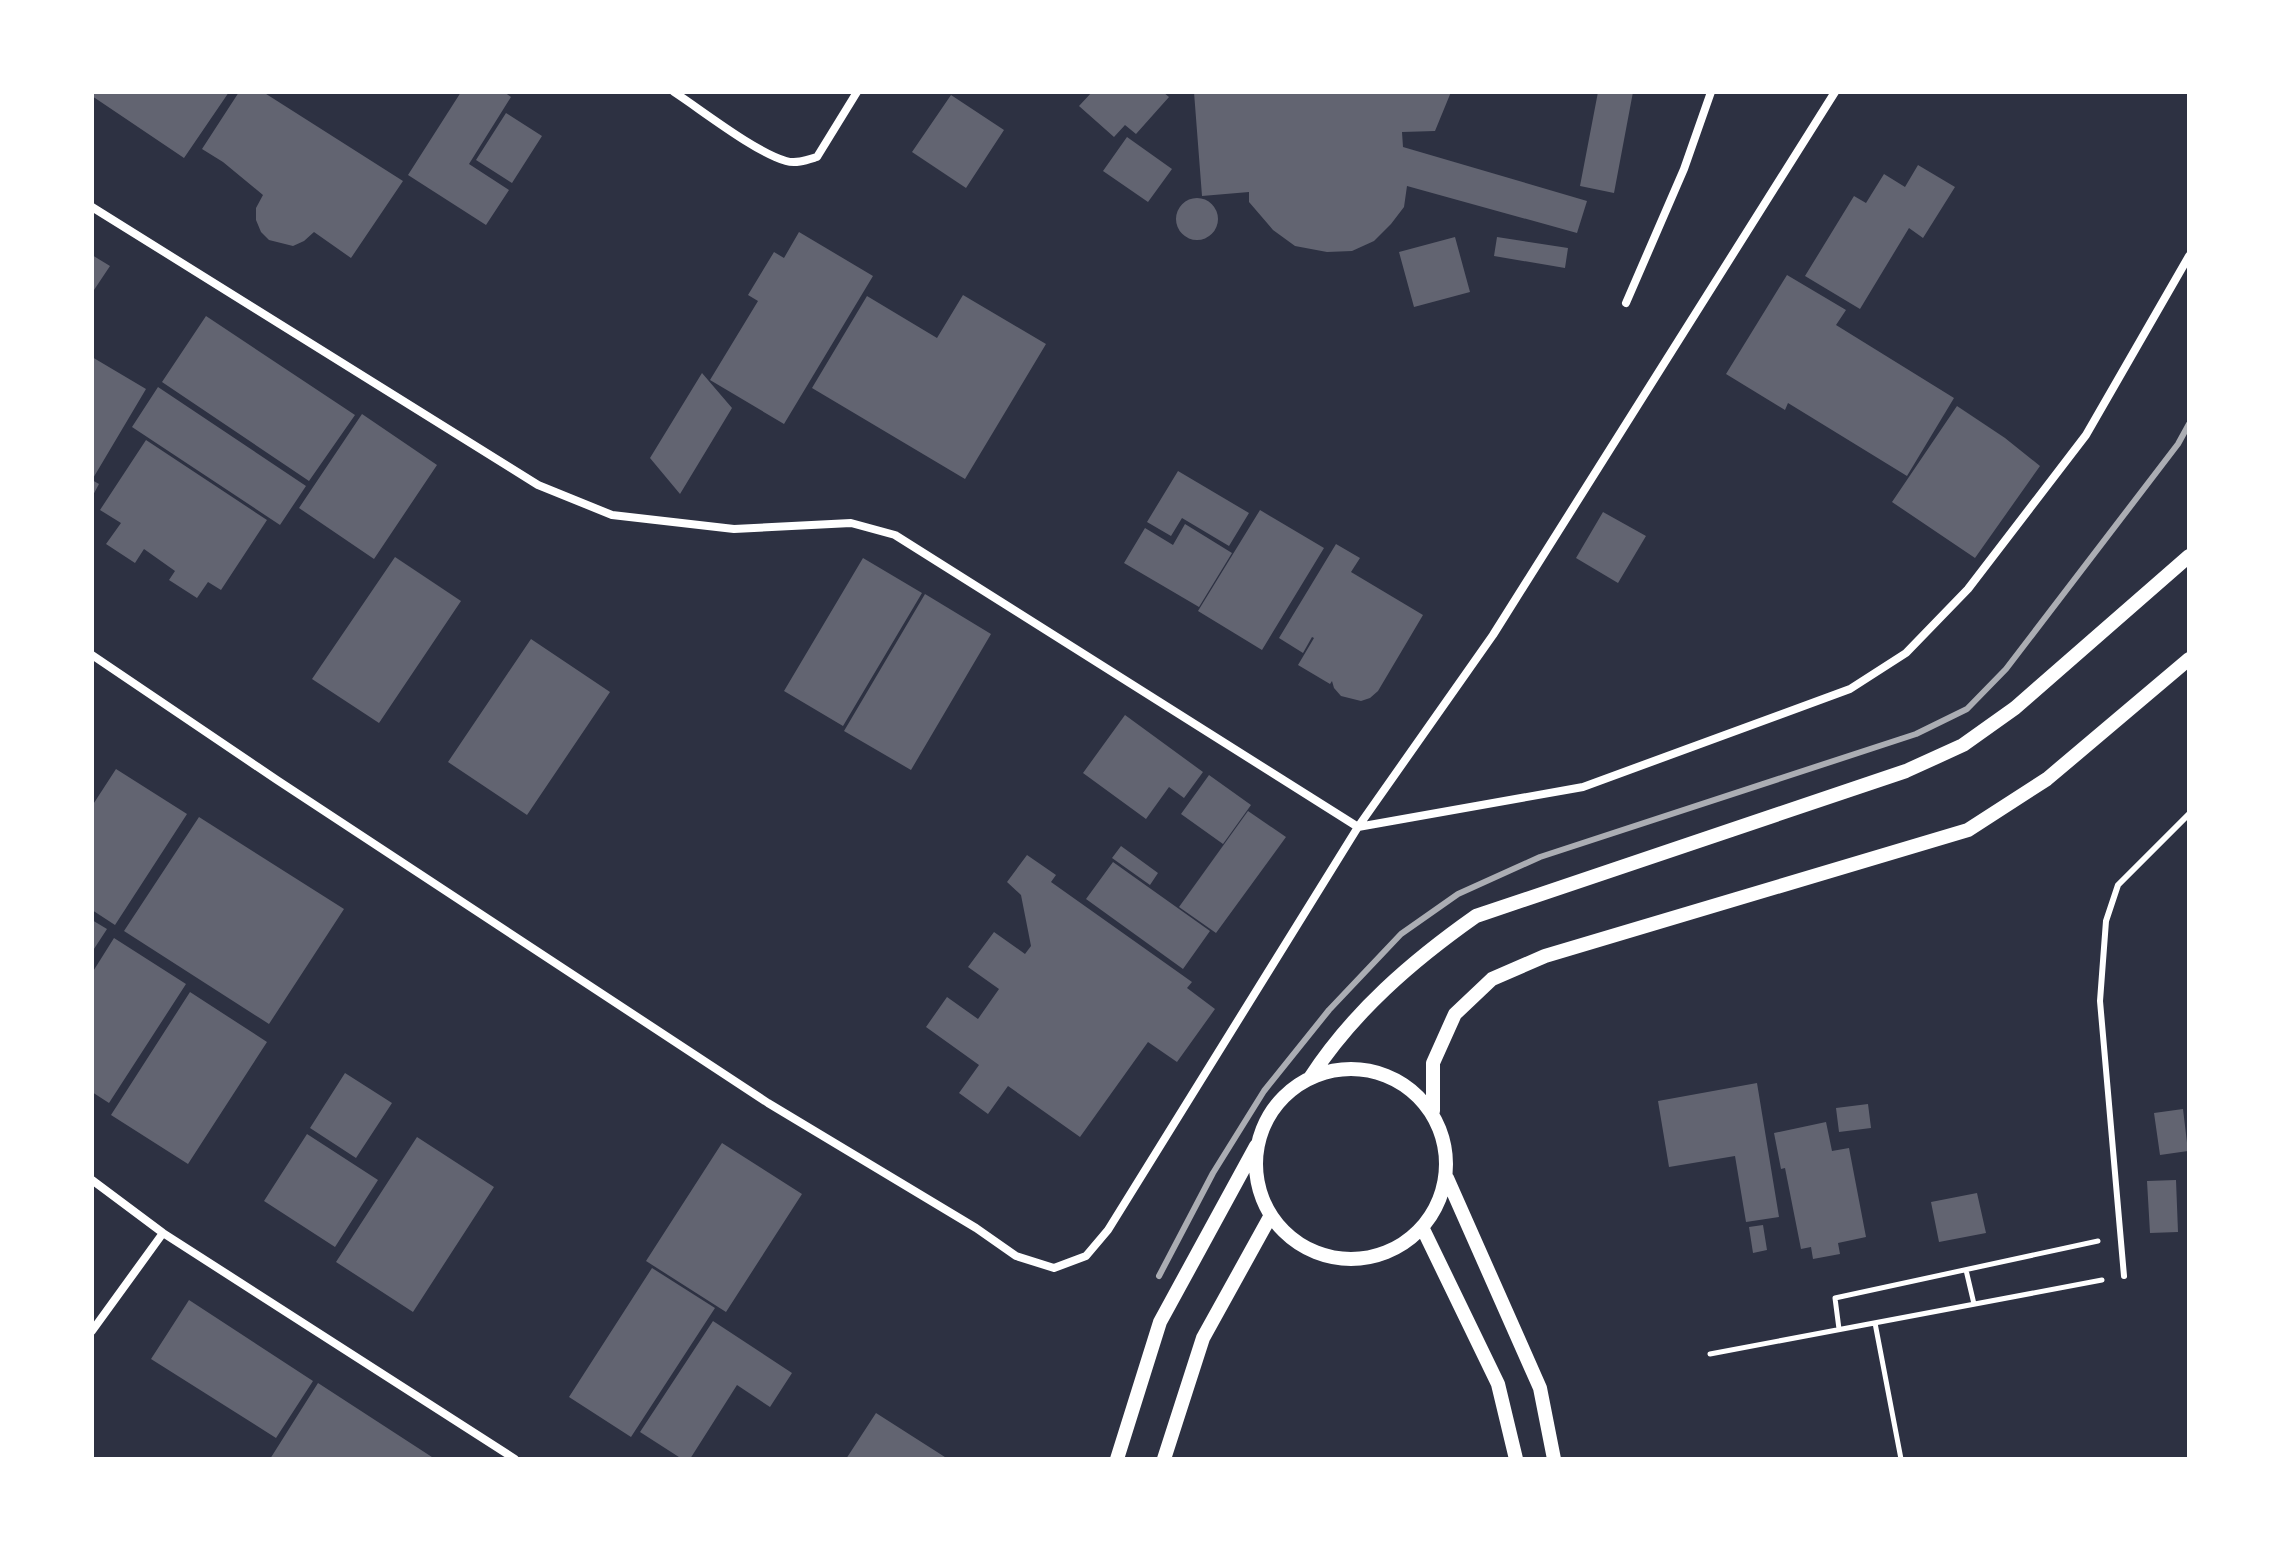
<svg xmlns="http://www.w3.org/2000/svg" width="2281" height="1551" viewBox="0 0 2281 1551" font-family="Manrope,sans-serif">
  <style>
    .building { fill: #626471 }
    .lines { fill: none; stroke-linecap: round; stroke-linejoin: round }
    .path { stroke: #fff; stroke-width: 5 }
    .service { stroke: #fff; stroke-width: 6 }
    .minor { stroke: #fff; stroke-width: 8 }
    .tertiary { stroke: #fff; stroke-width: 14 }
    .rail { stroke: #abadb3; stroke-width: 6 }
  </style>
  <rect width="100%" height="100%" fill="#2d3142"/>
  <path class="building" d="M92,92H229L184,158L92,96Z
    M239,92H263L403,181L351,258L314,232L304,241L293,246L269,240L261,232L256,220V208L263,195L223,162L202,149Z
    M461,92H504L511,97L469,164L509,190L486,225L408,175Z
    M1092,92H1163L1169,97L1136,134L1125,125L1114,137L1079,106Z
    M1194,92H1451L1435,131L1402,132L1403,147L1587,201L1577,233L1407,186L1404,207L1391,224L1374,241L1352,251L1327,252L1295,246L1273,230L1249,202V192L1202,196Z
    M1598,92H1633L1614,193L1580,186Z
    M951,95L1004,130L966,188L912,152Z
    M506,113L542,136L512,183L476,160Z
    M1127,137L1172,169L1148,202L1103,171Z
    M1918,165L1955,187L1923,238L1909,228L1860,309L1805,276L1854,196L1866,203L1884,174L1905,187Z
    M1176 219a21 21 0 1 1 42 0a21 21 0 1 1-42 0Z
    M799,232L873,276L784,424L710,380L758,301L748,295L774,252L784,258Z
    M1455,237L1470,292L1414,307L1399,252Z
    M1497,237L1568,248L1565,268L1494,256Z
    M92,255L110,266L92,293Z
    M1787,275L1846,310L1836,325L1954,398L1907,476L1788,403L1785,410L1726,374Z
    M963,295L1046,344L965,479L812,388L867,296L937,338Z
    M206,316L355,415L309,481L162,382Z
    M92,357L146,389L92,480L99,484L92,497Z
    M702,373L732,408L680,494L650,458Z
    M158,387L306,486L280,525L132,427Z
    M1957,406L2005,438L2040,466L1975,558L1892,502Z
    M362,414L437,465L374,559L299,508Z
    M146,440L267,520L221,590L208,582L197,598L169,580L175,571L144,549L135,563L106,544L121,523L100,510Z
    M1178,471L1249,513L1229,546L1182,518L1171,536L1147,522Z
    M1260,510L1324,548L1262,650L1198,611Z
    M1603,512L1646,536L1618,583L1576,558Z
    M1185,524L1232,553L1199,607L1124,563L1145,528L1173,545Z
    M1336,544L1360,558L1351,572L1423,615L1378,691L1370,698L1361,701L1341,696L1334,688L1332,681L1330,684L1298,665L1314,638L1312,637L1303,653L1279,638Z
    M395,557L461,601L379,723L312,679Z
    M863,558L922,593L843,726L784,691Z
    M925,594L991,634L911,770L844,731Z
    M531,639L610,692L527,815L448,762Z
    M1125,715L1203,772L1184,798L1169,787L1146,819L1083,773Z
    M116,769L187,814L115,925L92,910V806Z
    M1209,775L1251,805L1223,844L1181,814Z
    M1248,811L1286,837L1216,933L1179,907Z
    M199,817L344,909L269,1024L124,931Z
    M1121,846L1158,873L1150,885L1112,858Z
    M1027,855L1056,875L1051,882L1192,982L1187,988L1215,1009L1177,1062L1148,1042L1080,1137L1008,1086L988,1114L959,1093L979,1065L926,1027L947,997L978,1019L999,989L968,967L994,932L1025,954L1031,946L1021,895L1007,882Z
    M1113,862L1210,931L1183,969L1086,899Z
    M92,920L107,929L92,952Z
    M114,938L186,984L109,1103L92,1092V973Z
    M190,992L267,1042L188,1164L111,1115Z
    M345,1073L392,1103L356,1158L310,1128Z
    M1757,1083L1779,1217L1746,1222L1735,1156L1669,1167L1658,1101Z
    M1868,1104L1871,1128L1839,1132L1836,1108Z
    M2183,1109L2188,1151L2160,1155L2154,1113Z
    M1826,1122L1832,1151L1849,1148L1866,1237L1838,1243L1840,1254L1813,1259L1811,1247L1801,1249L1785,1168L1781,1169L1774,1133Z
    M307,1134L378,1180L335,1247L264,1201Z
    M417,1137L494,1187L413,1312L336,1262Z
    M722,1143L802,1194L726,1312L646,1261Z
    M2176,1180L2178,1232L2150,1233L2147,1181Z
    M1977,1193L1986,1233L1939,1242L1931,1202Z
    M1763,1225L1767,1250L1753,1253L1749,1227Z
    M652,1268L715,1308L631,1437L569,1397Z
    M189,1300L313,1381L276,1438L151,1359Z
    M713,1321L792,1373L770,1407L737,1385L690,1459H682L640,1432Z
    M318,1383L435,1459H270Z
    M876,1413L948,1459H846Z"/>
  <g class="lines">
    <path class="path" d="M1966,1270L1974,1304
      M1875,1323L1901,1459
      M1839,1329L1835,1298L2098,1241
      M1710,1354L2102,1280"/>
    <path class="service" d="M2124,1276L2100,1001L2106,921L2118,885L2189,814"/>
    <path class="minor" d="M674,92C703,111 755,152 786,161C796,164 807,160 817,157L857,92
      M92,207L538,485L612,515L734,529L851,523L895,535L1358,827L1583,787L1850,689L1906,653L1968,589L2086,435L2189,256
      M1626,303L1684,169L1711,92
      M92,655L277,780L768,1103L976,1228L1016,1256L1054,1268L1086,1256L1108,1230L1358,827L1493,635L1835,92
      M92,1180L163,1233L515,1459
      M92,1331L163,1233"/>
    <path class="tertiary" d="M1256 1164a95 95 0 1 1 190 0a95 95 0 1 1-190 0Z
      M1310,1078C1353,1012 1412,961 1476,916L1906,771L1963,745L2015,708L2189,556
      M1433,1111V1063L1455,1014L1492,979L1545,956L1968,830L2047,779L2189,659
      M1447,1178L1540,1388L1554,1459
      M1422,1227L1498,1384L1516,1459
      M1117,1459L1160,1322L1256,1146
      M1164,1459L1203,1338L1270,1217"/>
    <path class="rail" d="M1159,1276L1213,1173L1264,1091L1329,1010L1401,934L1458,894L1540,857L1916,734L1967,709L2006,669L2178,444L2189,424"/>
  </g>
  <rect width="2281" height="1551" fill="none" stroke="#ffffff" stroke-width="188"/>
</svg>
